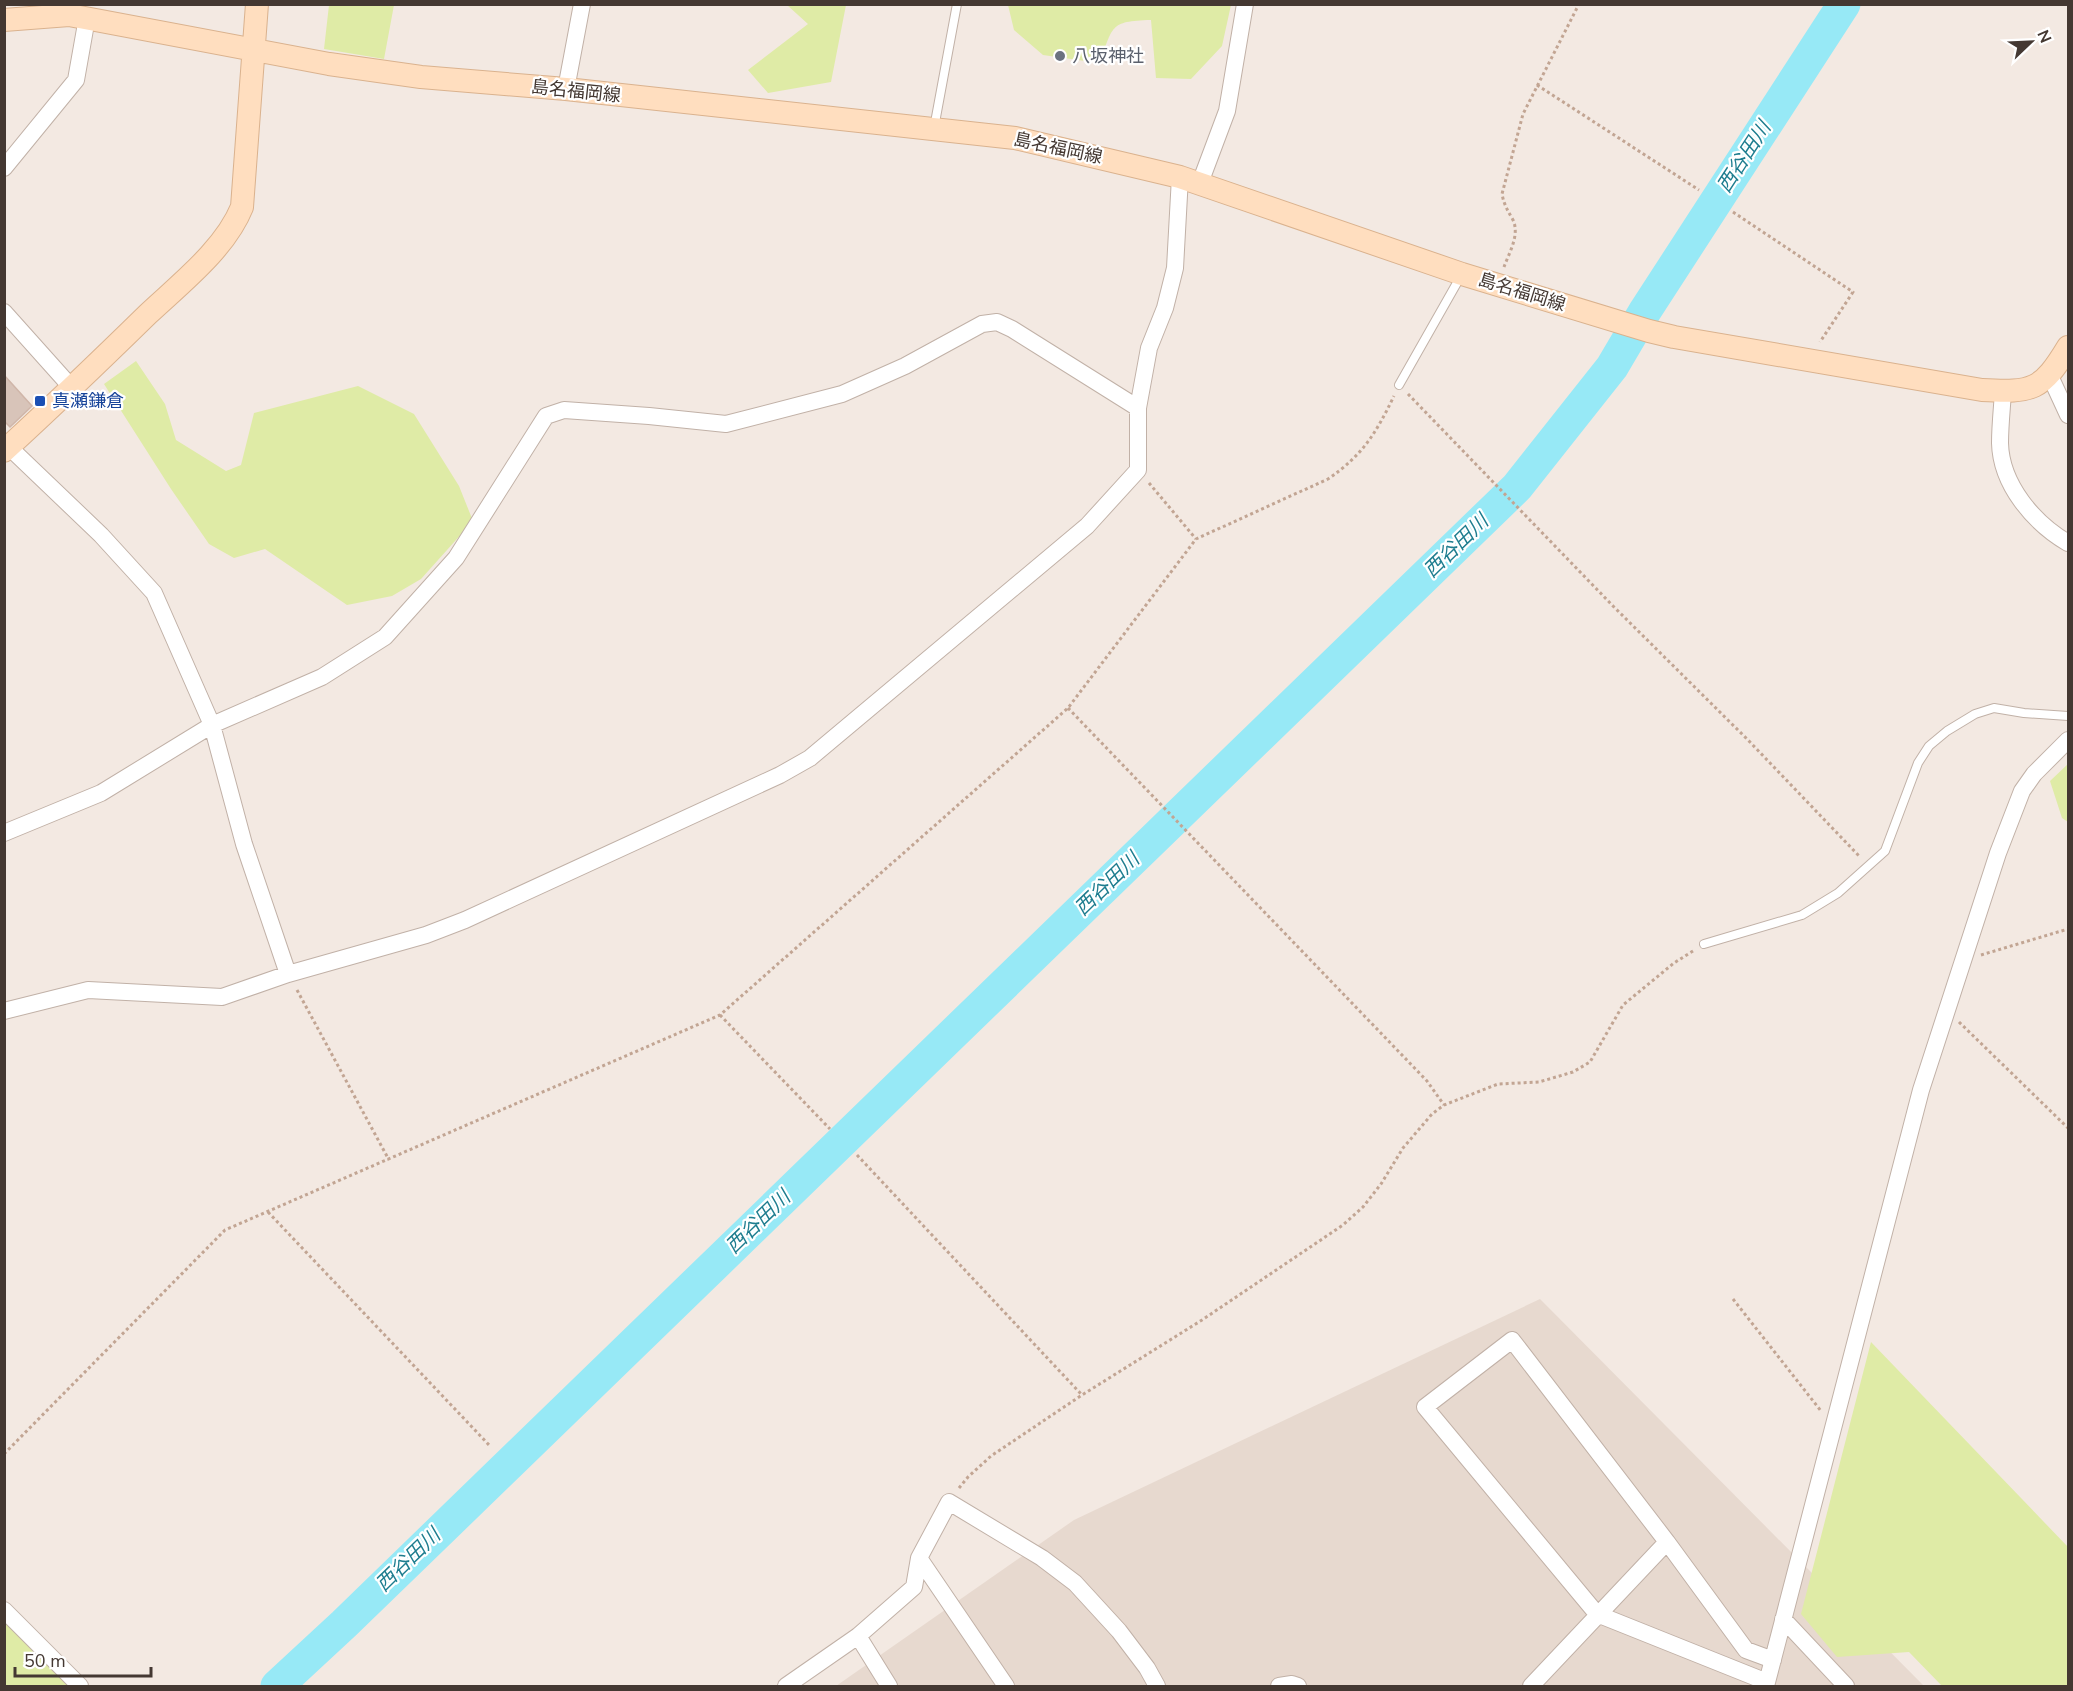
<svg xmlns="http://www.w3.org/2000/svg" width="2073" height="1691" viewBox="0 0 2073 1691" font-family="'Nunito Sans','Noto Sans JP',sans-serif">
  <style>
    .residential { fill: #e7d9cf }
    .green { fill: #dfeba6 }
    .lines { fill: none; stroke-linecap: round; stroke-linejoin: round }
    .river { stroke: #97e9f6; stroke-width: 33 }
    .building { fill: #d8c4b9; stroke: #d0b6a9; stroke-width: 1.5 }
    .lane-casing { stroke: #c1b1a7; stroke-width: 10 }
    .street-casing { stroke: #c1b1a7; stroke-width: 18 }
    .secondary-casing { stroke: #dab28e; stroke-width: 24 }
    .path { stroke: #c2a593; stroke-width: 3; stroke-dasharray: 3 3; stroke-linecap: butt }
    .lane { stroke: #fff; stroke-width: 8 }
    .street { stroke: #fff; stroke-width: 16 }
    .secondary { stroke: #ffdebf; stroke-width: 22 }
    .worship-dot { fill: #6b7280; stroke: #fff; stroke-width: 2 }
    .transit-dot { fill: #1a4fb4; stroke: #fff; stroke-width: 2 }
    .labels { text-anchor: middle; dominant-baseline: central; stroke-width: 4.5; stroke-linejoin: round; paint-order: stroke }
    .worship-label { font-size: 18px; fill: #5b616d; stroke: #fff; text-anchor: start }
    .street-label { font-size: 18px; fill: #443832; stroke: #fff }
    .transit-label { font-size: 18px; fill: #164399; stroke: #fff; text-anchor: start }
    .water-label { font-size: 20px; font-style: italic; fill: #1e7d8f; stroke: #fff }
  </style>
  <rect width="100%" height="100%" fill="#f3e9e2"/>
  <path class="residential" d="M1540,1299L1924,1686H836L1074,1520Z"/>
  <path class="green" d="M329,5H394L384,59L324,49Z
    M787,5H846L831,82L768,93L748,70L808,24Z
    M1008,5V4L1231,5L1222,46L1191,79L1156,78L1151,20C1108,21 1114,27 1099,63L1043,55L1014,30Z
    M136,361L165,404L176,440L226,471L241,465L254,413L358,386L414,414L459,486L473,521L421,579L392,596L347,605L265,549L234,558L209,544L171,489L104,384Z
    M2068,764V822L2062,818L2050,781Z
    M1871,1342L2068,1547V1686H1942L1909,1652L1837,1657L1801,1614Z
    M5,1612L77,1686H5Z"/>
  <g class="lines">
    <path class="river" d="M277,1686L344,1624L1517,487L1612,367L1645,311L1844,4"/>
  </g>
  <path class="building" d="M4,375L32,406L10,427L4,421Z"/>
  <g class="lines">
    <g class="lane-casing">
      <path id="lane" d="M934,128L957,4
        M1399,385L1462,274
        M1704,944L1802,915L1838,893L1885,851L1918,763L1929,746L1947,731L1975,714L1994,708L2024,713L2068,716"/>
    </g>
    <g class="street-casing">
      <path id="street" d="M566,89L582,4
        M4,168L76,80L87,18
        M1200,183L1227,111L1245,4
        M4,312L72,388
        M2050,376L2068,415
        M2003,392C2002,408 2000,426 2000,443C2001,485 2034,523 2068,543
        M9,447L101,535L154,593L212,725L244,844L288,974
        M4,833L101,793L212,725L322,677L385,637L456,558L546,416L564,410L649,416L726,424L842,394L905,366L982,324L997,322L1012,329L1138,408
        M4,1011L88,990L222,997L288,974L426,935L465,920L780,775L810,758L1087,526L1138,470V408L1149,348L1165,308L1175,268L1180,177
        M919,1558L1006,1686
        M4,1610L80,1686
        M1783,1619L1846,1686
        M858,1636L889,1686
        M1767,1682L1597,1614L1425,1407L1512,1340L1667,1542L1746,1650L1773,1660
        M786,1686L858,1636L914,1587L919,1558L949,1502L1042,1558L1075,1583L1119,1631L1147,1668L1157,1686
        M1279,1686L1292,1684L1298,1686
        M1531,1686L1667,1542
        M1766,1686L1921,1090L1998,853L2022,791L2034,774L2068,740"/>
    </g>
    <g class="secondary-casing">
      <path id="secondary" d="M4,20L69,15L329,64L421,77L566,89L1015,138L1180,177L1462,274L1649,331L1674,337L1982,390C2033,393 2042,390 2068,347
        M4,451C53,406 101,360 148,314C181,283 225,249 242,207L257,4"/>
    </g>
    <path class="path" d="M1537,85L1699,190
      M1733,212L1853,292L1820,342
      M1504,267C1509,253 1520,235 1513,220C1508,211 1504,205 1502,194L1523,114L1579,4
      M1408,394L1613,606L1747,739L1860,857
      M1149,483L1196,539
      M1068,708L1427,1081L1444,1105
      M1981,955L2068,929
      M297,990L389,1160
      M720,1015L830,1129
      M1959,1022L2068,1128
      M857,1155L1082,1395
      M268,1212L490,1446
      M1733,1299L1821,1411
      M4,1454L225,1230L720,1015L1068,708L1196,539L1328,479C1363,455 1376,433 1394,396
      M959,1488L968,1477L991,1456L1082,1395L1202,1320L1343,1225L1363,1207L1381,1184L1403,1148L1432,1114L1444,1105L1498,1084L1539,1082L1573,1072L1590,1062L1623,1005L1674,963L1693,951"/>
    <use href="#lane" class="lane"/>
    <use href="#street" class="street"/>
    <use href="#secondary" class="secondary"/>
  </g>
  <circle class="worship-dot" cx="1060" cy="56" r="6"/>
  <rect class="transit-dot" x="34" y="395" width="12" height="12" rx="3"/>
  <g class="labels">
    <g class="worship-label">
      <text x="1072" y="56">八坂神社</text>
    </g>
    <g class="street-label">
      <text transform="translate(576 91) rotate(6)">島名福岡線</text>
      <text transform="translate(1058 148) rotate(12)">島名福岡線</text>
      <text transform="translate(1522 292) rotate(17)">島名福岡線</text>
    </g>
    <g class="transit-label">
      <text x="52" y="401">真瀬鎌倉</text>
    </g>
    <g class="water-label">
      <text transform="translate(1744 157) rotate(-57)">西谷田川</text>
      <text transform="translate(1456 546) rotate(-44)">西谷田川</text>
      <text transform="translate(1107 884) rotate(-44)">西谷田川</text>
      <text transform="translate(758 1222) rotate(-44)">西谷田川</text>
      <text transform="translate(408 1560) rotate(-44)">西谷田川</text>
    </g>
  </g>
  <rect width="2073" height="1691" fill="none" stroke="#443832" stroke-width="12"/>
  <g transform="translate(2031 42) rotate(67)" stroke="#ffffff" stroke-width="4.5" paint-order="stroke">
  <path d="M0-4.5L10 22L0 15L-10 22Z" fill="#443832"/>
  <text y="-9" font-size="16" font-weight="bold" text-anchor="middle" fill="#443832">N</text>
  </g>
  <path d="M15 1667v9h136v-9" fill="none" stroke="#443832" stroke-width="3"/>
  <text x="24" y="1667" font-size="18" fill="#443832" stroke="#ffffff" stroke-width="4.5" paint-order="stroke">50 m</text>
</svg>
